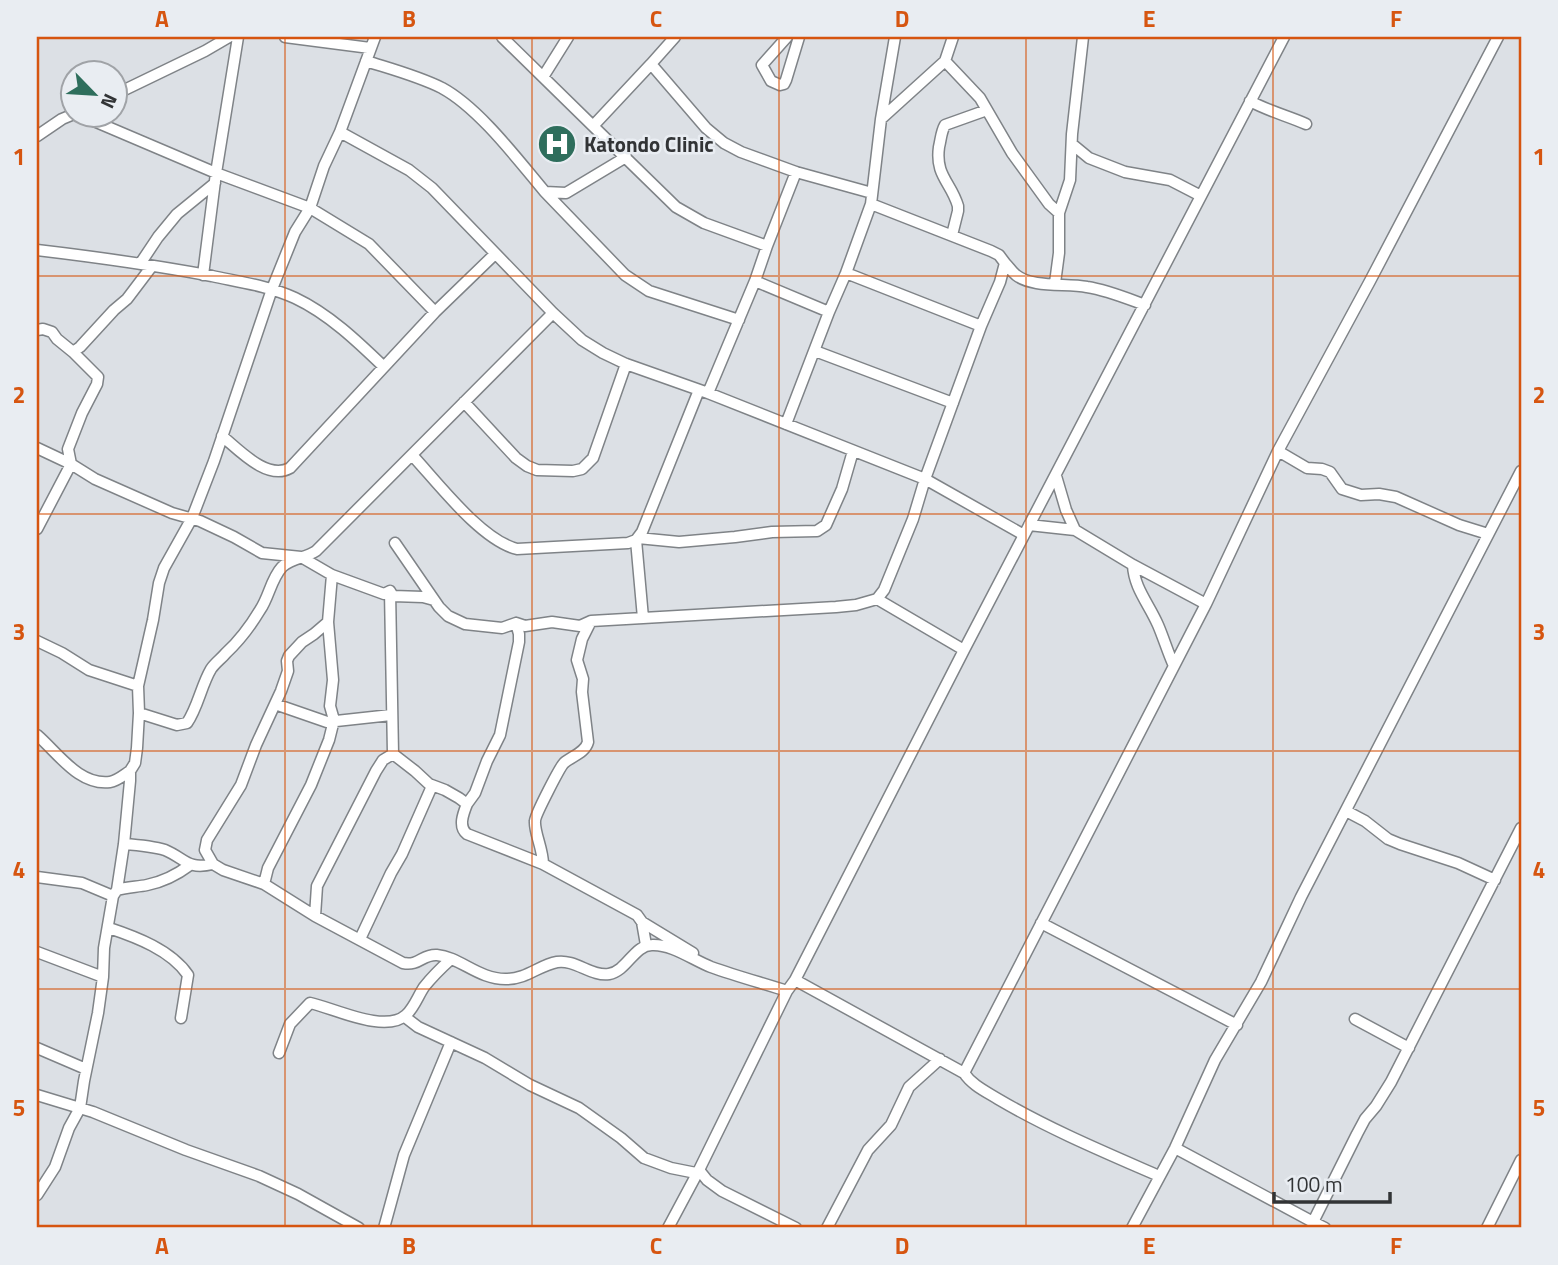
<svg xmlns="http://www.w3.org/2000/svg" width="1558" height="1265" viewBox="0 0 1558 1265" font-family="'Titillium Web',sans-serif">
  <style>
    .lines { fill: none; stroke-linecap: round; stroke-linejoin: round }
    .minor-casing { stroke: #7f8387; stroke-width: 13 }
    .minor { stroke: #fff; stroke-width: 10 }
    .grid { fill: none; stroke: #d65510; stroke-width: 2; stroke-opacity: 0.55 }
    .labels { text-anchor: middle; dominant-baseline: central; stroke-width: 5; stroke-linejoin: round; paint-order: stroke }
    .poi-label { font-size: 21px; font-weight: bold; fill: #323436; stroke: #e9edf2; text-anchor: start }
    .neatline { fill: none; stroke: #d65510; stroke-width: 2.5 }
    .grid-label { font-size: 23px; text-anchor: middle; font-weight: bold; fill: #d65510 }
  </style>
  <rect width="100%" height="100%" fill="#dce0e5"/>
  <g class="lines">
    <g class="minor-casing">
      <path id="minor" d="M285,37L370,48
        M375,37L340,132L409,170L432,188L553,313L582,340L603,353L626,364L708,393L925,479L981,326L1000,282L1005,263L999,255L991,251L871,204
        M502,37L593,126L651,64L706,128L724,143L741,152L796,172L872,193
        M787,37L762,65L771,81L780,85L784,84L786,80L799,37
        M366,61C391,69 418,76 442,88C479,108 518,160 545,192
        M945,61L980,98L1012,153L1049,204L1059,213
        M651,64L675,37
        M543,77L568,37
        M116,94L205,51L229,37
        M1250,101C1268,111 1288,116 1306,124
        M881,119L945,61L953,37
        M593,126L676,207L704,223L767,246
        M340,132L324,166L310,208L369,244L435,312
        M37,136L62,119L74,114
        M1072,144L1089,158L1125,172L1170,180L1201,196
        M626,157L566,193L545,192L625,275L649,291L739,320
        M952,235L958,211V206C951,182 935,176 939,147C941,139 941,132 945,125L987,110
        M37,250C96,257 154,265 212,276C240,282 269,286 295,298C329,314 358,342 384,367
        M1005,263C1009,267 1012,272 1016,275C1032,288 1066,283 1087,287C1107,290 1126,298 1145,305
        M140,264L158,237L177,214L215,183
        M846,273L981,326
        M203,275L216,173L238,37
        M755,281L829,312
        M1055,283L1059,253V213L1070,180L1072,134L1083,37
        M37,330L43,329L52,332L57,339L73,352L98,377L97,384L82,413L68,449L71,464L37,529
        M815,351L953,403
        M73,352L80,347L114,310L127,299L152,266
        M708,393L755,281L767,246L796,172
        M464,402L516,458L527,466L537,470L573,471L582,469L593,458L626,364
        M786,424L829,312L846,273L871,204L881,119L895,37
        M222,436C238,449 267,481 290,468L435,312L495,254
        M37,448L71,464L95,479L172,513L200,521L234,537L262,553L301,557L332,575L384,594L390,591L393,596L423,597L434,600
        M1278,451L1307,468L1322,469L1330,472L1342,489L1361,495L1379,494L1396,497L1459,525L1488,534
        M412,455C438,483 481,540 517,549L628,543L636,540L642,532L699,390
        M1056,476L1066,510L1075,530L1133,565L1206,604
        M1029,525L1075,530
        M638,538L679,542L735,537L772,532L817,531L826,525L842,489L853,451
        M636,540L643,618L836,607L856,605L877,599L884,590L913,519L925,479L1024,535
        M395,543L439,607L448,616L465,624L502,628L516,623L525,626L552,622L580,626L591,621L643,618
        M1133,565C1134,588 1149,604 1158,625C1164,639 1168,653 1174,666
        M390,591L393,754L415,771L429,784L445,790L459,798L467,804L475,793L487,761L500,735L519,642V634L516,623
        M877,599L964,650
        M328,622L314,634L302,642L289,656L287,661L288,671L281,691L256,745L241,785L207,840L205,850L213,864L223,870L264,884L315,916L403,963C420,966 422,954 437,955C460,957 479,980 507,979C526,979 540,965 557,962C575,959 592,977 609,974C627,971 634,945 652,945C672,944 693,960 711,967C736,976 762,983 787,991
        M37,641L62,653L89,670L138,686
        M275,704L327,722L391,715
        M139,713L177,725L187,723C198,707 201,686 211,669C215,663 221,659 226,653C239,641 251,625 260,610C269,597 271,579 282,567C291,558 306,558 316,551L553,313
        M37,735C58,753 79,786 110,782C117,781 124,775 130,771
        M467,804C463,814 458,827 467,834L543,864L637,915L642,922L646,945
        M1346,811L1365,821L1388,839L1400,844L1458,863L1495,880
        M124,844C138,845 152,846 165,850C186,859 187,870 213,864
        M543,864C543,849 534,832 535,821C535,815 560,767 564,763C572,756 585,753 588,742L582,692L583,679L577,660L582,639L591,621
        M37,877L82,883L113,896
        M264,884L268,868L311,785L329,740L334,720L330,706L333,680L328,622L332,575
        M117,890C127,887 137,887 147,885C162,882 178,874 190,865
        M315,916L317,886L376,771L383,760L393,754
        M642,922L693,953
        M1041,923L1237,1025
        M109,928C136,937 171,950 188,975L181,1018
        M360,939L391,873L402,854L432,786
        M37,952L103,977
        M795,980L964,1073L1206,604L1278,451L1370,281L1498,37
        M405,1017L418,1027L485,1058L530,1085L579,1108L621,1138L644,1158L671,1168L696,1173
        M1355,1019L1409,1048
        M37,1048L86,1069
        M279,1053L290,1024L310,1003C334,1008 385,1034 406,1015C414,1008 418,996 424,987C432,977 441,968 451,959
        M964,1073C972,1085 985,1091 998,1099C1049,1129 1104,1152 1159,1176
        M37,1095L93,1112L186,1150L259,1176L298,1194L359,1228
        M1175,1148L1313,1222
        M699,1170L707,1180L722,1191L796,1228
        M37,1195L55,1167L69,1128L80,1108L84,1081L98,1013L103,977L104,948L113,896L117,890L124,844L130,781V771L135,763L137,748L139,713L138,686L153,620L159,583L164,568L192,518L214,461L272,289L295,232L310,208L216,173L82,116
        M384,1228L404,1155L451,1042
        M668,1228L699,1170L787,991L795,980L964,650L1284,37
        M827,1228L868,1150L891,1125L909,1087L940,1059
        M1132,1228L1175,1148L1215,1060L1261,982L1301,897L1521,471
        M1325,1228L1313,1222L1357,1134L1365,1119L1376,1106L1391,1082L1521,828
        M1487,1228L1521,1160"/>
    </g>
    <use href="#minor" class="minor"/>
  </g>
  <path class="grid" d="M285,37V1228M532,37V1228M779,37V1228M1026,37V1228M1273,37V1228M37,276H1521M37,514H1521M37,751H1521M37,989H1521"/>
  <defs>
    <g id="hospital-disc" transform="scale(2.0125)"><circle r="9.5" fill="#2e6e5c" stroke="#e9edf2"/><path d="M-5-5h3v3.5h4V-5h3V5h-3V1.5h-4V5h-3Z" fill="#fff"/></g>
  </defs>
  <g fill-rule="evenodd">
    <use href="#hospital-disc" x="557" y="144"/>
  </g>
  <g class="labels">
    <g class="poi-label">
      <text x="584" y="144">Katondo Clinic</text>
    </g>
  </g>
  <rect width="1558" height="1265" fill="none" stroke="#e9edf2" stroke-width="77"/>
  <g transform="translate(94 94) rotate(115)"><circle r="33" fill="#e9edf2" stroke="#a0a3a7" stroke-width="2"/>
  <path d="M0-5L12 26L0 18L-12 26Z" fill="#2e6e5c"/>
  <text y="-10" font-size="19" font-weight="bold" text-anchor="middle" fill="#323436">N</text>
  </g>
  <path d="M1274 1192v10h116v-10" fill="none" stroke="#323436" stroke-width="3.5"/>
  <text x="1285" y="1192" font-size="21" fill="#323436" stroke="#e9edf2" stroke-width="5" paint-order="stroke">100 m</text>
  <rect x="38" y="38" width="1482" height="1188" class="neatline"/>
  <g class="grid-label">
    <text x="162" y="27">A</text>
    <text x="409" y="27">B</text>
    <text x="656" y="27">C</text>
    <text x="902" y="27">D</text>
    <text x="1149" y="27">E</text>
    <text x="1396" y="27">F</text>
    <text x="19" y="165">1</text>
    <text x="1539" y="165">1</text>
    <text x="19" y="403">2</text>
    <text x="1539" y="403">2</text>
    <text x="19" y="640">3</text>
    <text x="1539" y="640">3</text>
    <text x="19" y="878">4</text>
    <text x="1539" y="878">4</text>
    <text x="19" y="1116">5</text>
    <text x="1539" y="1116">5</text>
    <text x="162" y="1254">A</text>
    <text x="409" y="1254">B</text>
    <text x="656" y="1254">C</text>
    <text x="902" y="1254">D</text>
    <text x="1149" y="1254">E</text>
    <text x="1396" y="1254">F</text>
  </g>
</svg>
